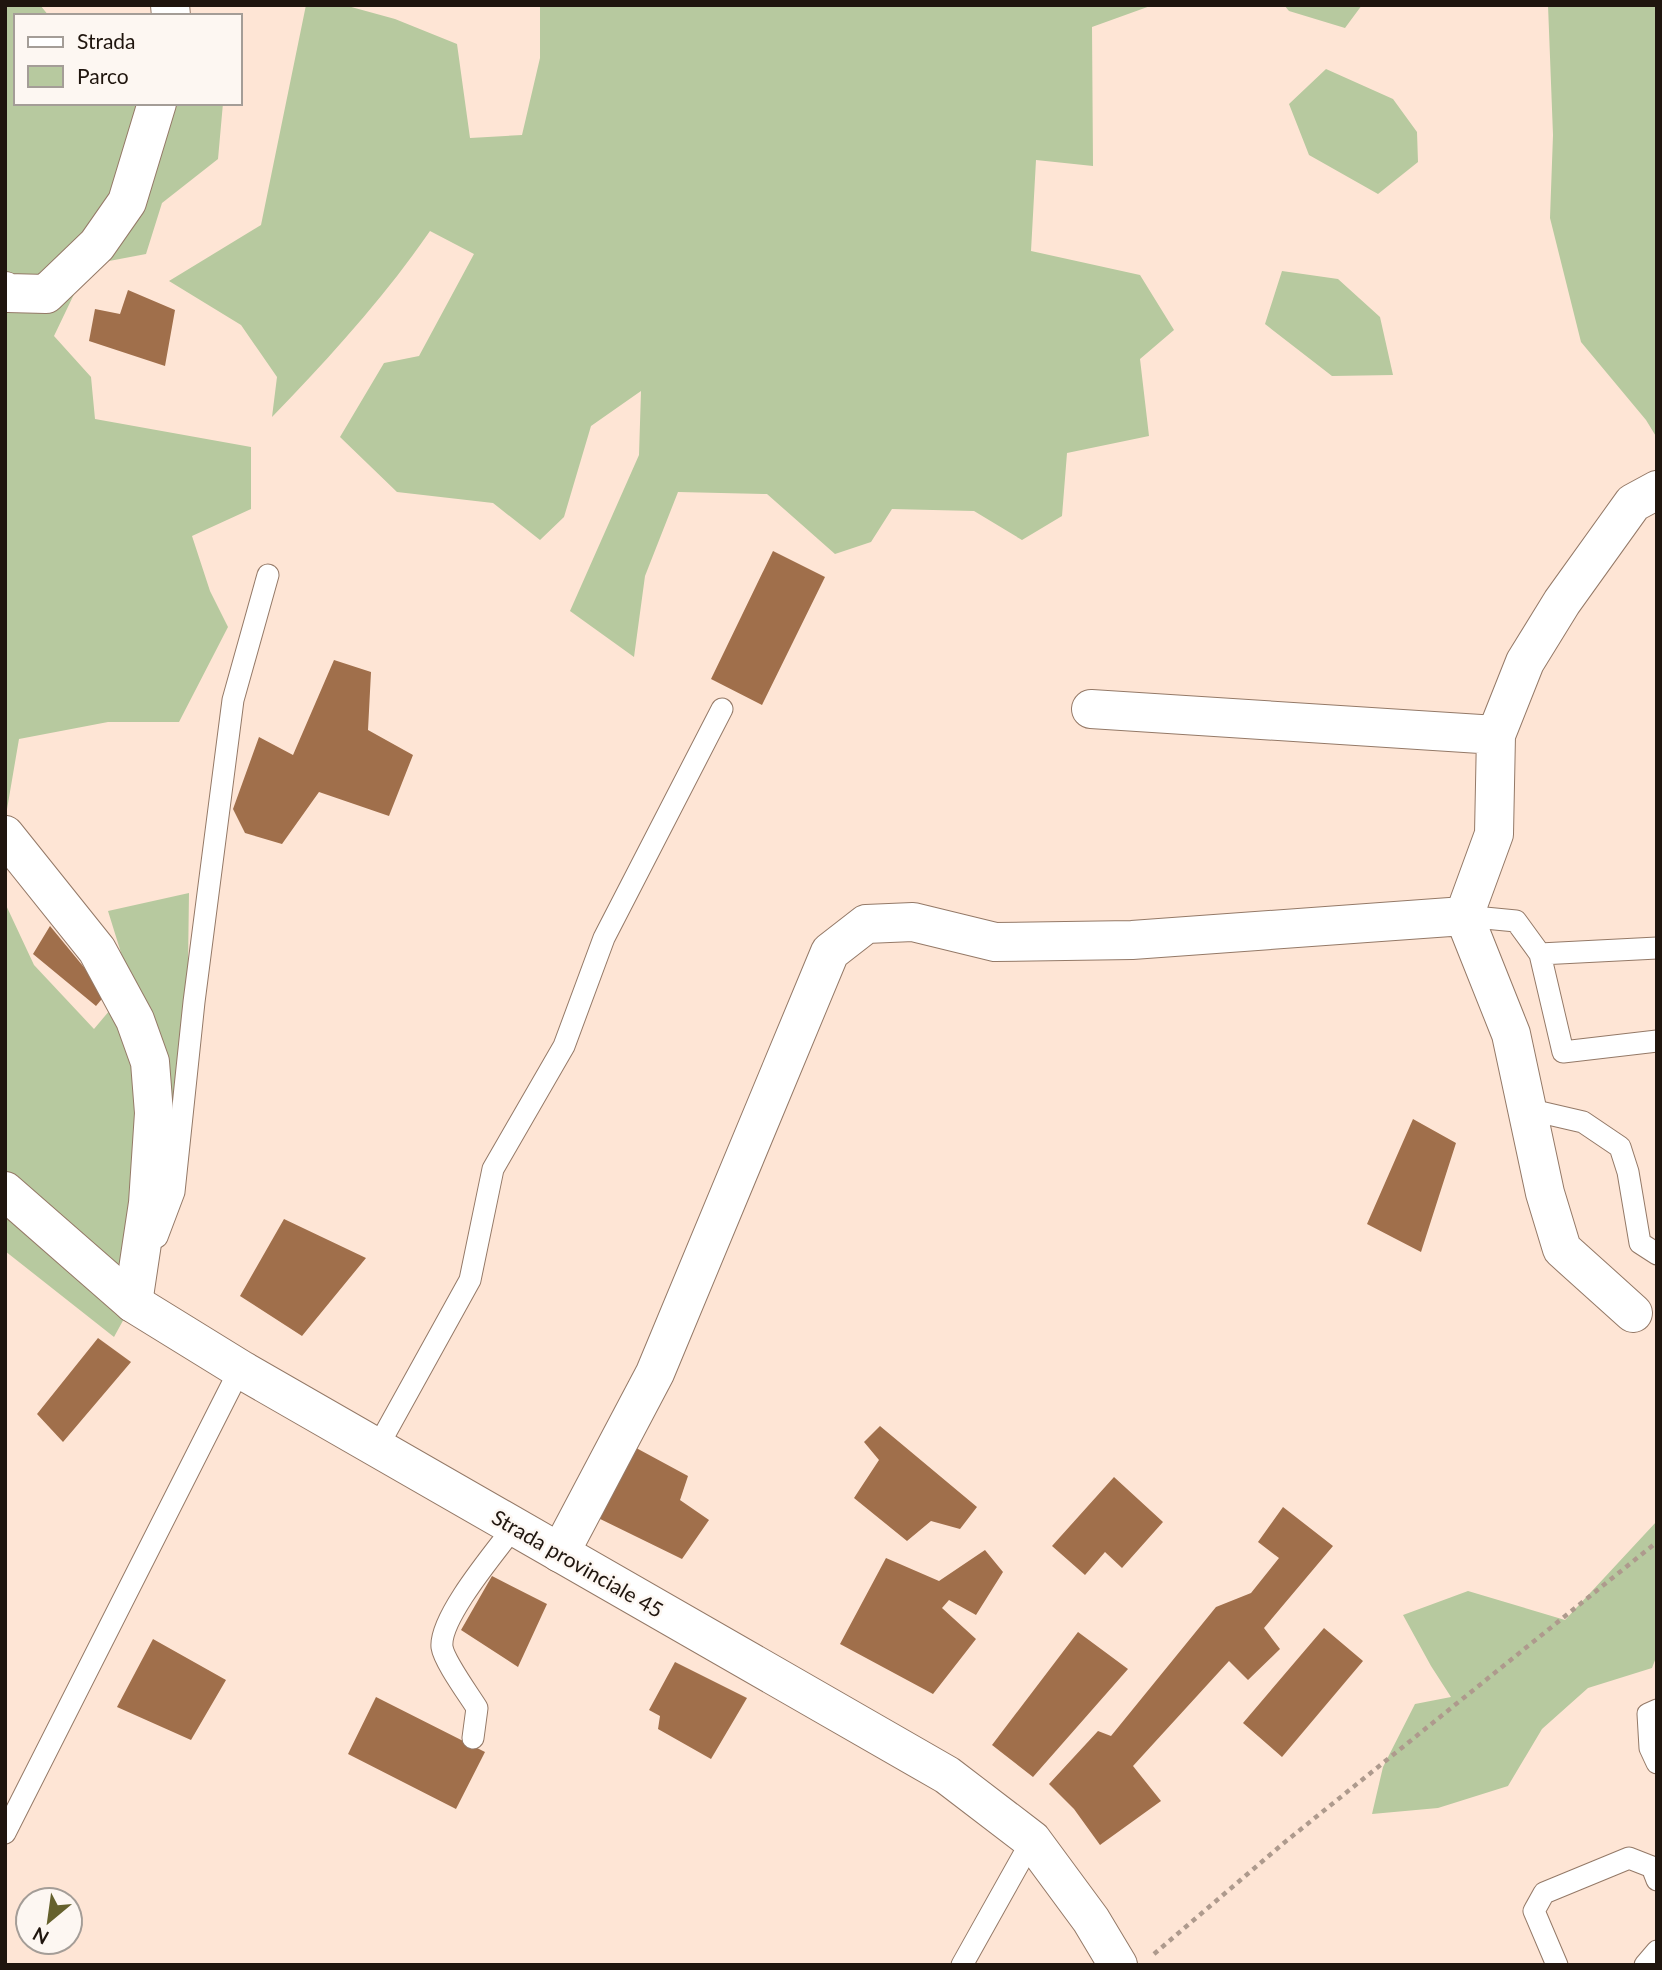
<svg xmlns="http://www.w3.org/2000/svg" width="1662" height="1970" viewBox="0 0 1662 1970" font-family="Lato,sans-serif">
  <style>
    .green { fill: #b7c99f }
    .building { fill: #a06f4b }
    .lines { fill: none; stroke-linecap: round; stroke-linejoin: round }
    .lane-casing { stroke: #947967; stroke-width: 23 }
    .street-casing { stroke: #947967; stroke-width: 40 }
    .secondary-casing { stroke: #947967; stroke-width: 40 }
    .path { stroke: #ae9a8d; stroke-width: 4.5; stroke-dasharray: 5 5; stroke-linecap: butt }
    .lane { stroke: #fff; stroke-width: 21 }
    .street { stroke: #fff; stroke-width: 38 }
    .secondary { stroke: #fff; stroke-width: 38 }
    .labels { text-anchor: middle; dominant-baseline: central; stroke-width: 5; stroke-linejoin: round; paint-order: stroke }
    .street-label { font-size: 21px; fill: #1f150e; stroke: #fdf7f2 }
  </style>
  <rect width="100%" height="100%" fill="#fee5d5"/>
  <path class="green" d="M5,5H40L49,16H16V103H223L218,159L162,203L146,254L88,265L54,336L91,377L95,419L251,447V509L192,536L210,591L228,627L179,722H108L19,739L5,821Z
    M306,5H344L395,19L457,44L470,138L522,135L540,58V5H1153L1092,27L1093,166L1036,160L1031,251L1140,275L1174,330L1140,359L1149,436L1067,453L1062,516L1022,540L974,511L892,509L871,542L835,554L767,494L678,492L645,576L634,657L570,611L639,455L641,391L591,426L564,517L540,540L493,503L397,492L340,437L384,363L419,356L474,254L430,231C383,299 329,358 272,417L277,377L241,325L169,281L261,225Z
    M1284,5H1362L1345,28L1289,11Z
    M1548,5H1657V438L1646,420L1581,342L1550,218L1553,135Z
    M1326,69L1393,99L1417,132L1418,162L1378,194L1309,155L1289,104Z
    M1282,271L1338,279L1380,317L1393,375L1332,376L1265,324Z
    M189,893L186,1111L153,1266L114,1337L5,1251V903L34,965L94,1029L131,985L108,911Z
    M1657,1521V1655L1652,1668L1588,1688L1542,1729L1508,1786L1438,1808L1372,1814L1383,1767L1415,1704L1451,1697L1431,1666L1403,1615L1468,1591L1565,1620Z"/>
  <path class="building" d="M128,290L175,310L165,366L89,341L95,309L120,314Z
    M773,551L825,577L762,705L711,679Z
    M334,660L371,672L368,730L413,755L389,816L319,792L282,844L245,833L233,809L259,737L293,755Z
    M50,926L106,994L96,1006L33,954Z
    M1413,1119L1456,1143L1421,1252L1367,1224Z
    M284,1219L366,1258L302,1336L240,1296Z
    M98,1338L131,1362L63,1442L37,1414Z
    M880,1426L977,1507L960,1529L931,1521L907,1541L854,1498L879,1460L864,1442Z
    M627,1443L688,1476L680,1500L709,1520L682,1559L592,1515Z
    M1114,1477L1163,1522L1122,1568L1105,1552L1085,1575L1052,1546Z
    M1283,1507L1333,1546L1264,1628L1280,1649L1248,1680L1229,1661L1133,1766L1161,1801L1100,1845L1074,1809L1049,1784L1098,1731L1111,1736L1216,1607L1251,1593L1279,1558L1258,1542Z
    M985,1550L1003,1572L976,1615L949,1600L942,1608L976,1639L933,1694L840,1644L886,1558L939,1581Z
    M492,1576L547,1604L518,1667L461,1630Z
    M1324,1628L1363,1661L1282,1757L1243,1723Z
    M1078,1632L1128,1669L1033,1777L992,1745Z
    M153,1639L226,1680L191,1740L117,1707Z
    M675,1662L747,1698L711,1759L658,1729L660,1716L649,1710Z
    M376,1697L485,1752L456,1809L348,1754Z"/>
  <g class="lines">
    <g class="lane-casing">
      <path id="lane" d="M1464,916L1516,921L1540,954L1563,1052L1657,1041
        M1540,954L1657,948
        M1527,1109L1583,1122L1620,1147L1628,1172L1640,1243L1657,1254
        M157,1237L174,1192L194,1002L233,700L268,575
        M377,1448L470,1280L493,1169L564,1046L604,938L722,709
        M1657,1710L1648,1714L1650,1748L1657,1763
        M473,1738L477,1708C469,1695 444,1661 442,1647C439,1618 496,1551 514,1527
        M5,1833L240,1369
        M962,1965L1032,1840
        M1557,1965L1534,1911L1544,1893L1629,1858L1652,1867L1657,1880
        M1645,1965L1657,1951"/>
    </g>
    <g class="street-casing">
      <path id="street" d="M170,5L171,16
        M5,291L8,293L46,294L97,245L127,202L157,103
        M1091,709L1496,735
        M5,835L97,950L135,1020L150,1062L154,1113L148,1203L133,1303
        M1633,1313L1562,1249L1545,1193L1511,1034L1464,916L1494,834L1496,735L1525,662L1562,602L1633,503L1657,490
        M560,1553L655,1373L830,952L866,924L913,922L995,942L1132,940L1464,916"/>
    </g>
    <g class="secondary-casing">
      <path id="secondary" d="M5,1191L133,1303L240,1369L947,1775L1032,1840L1091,1920L1118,1965"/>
    </g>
    <path class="path" d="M1154,1954L1285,1842L1657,1542"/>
    <use href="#lane" class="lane"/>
    <use href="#street" class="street"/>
    <use href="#secondary" class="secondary"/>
  </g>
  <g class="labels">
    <g class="street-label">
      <text transform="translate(578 1563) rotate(30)">Strada provinciale 45</text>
    </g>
  </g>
  <rect width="1662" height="1970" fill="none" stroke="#1f150e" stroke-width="14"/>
  <rect x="14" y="14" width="228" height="91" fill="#fdf7f2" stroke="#a49d97" stroke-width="2"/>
  <rect x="28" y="37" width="35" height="10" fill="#ffffff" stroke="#a49d97" stroke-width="2"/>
  <text x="77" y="49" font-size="21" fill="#1f150e">Strada</text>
  <rect x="28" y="66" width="35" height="21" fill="#b7c99f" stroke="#a49d97" stroke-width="2"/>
  <text x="77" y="84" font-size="21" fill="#1f150e">Parco</text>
  <g transform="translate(49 1921) rotate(209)"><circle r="33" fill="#fdf7f2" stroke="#a49d97" stroke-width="2"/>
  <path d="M0-5L12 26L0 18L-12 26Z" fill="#65612d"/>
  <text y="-10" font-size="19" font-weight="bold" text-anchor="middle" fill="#1f150e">N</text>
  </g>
</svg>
